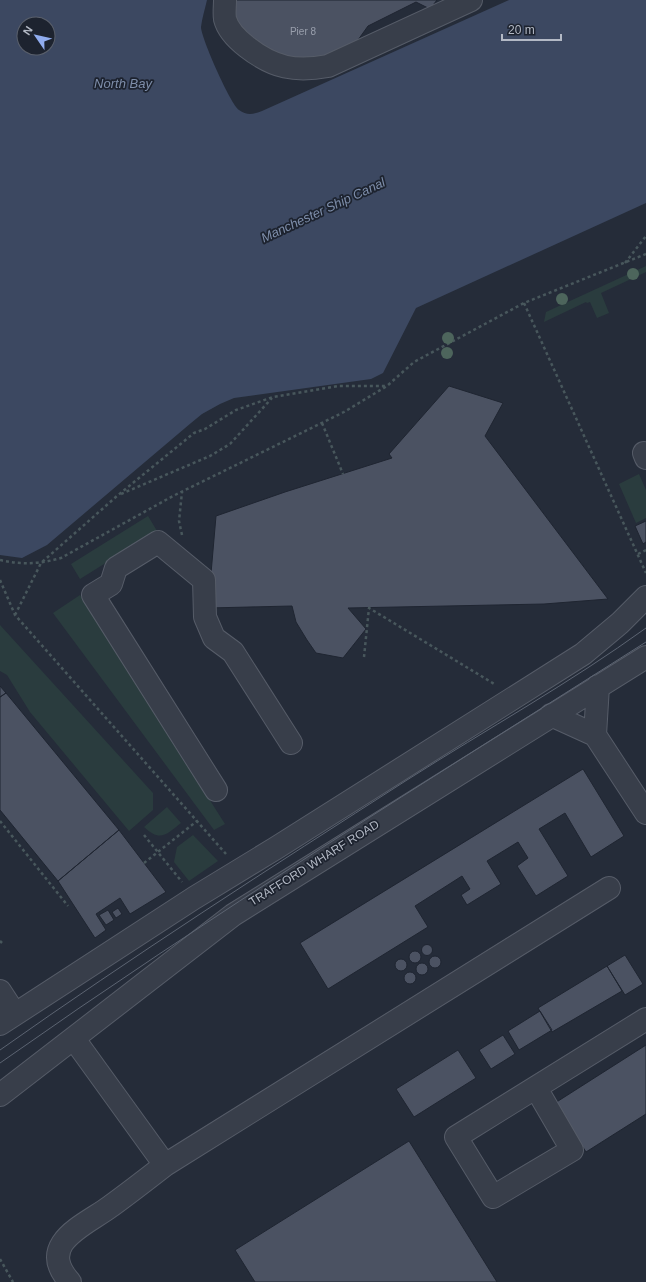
<svg xmlns="http://www.w3.org/2000/svg" width="646" height="1282" viewBox="0 0 646 1282" font-family="Arial,sans-serif">
  <style>
    .green { fill: #2a3c3e }
    .water { fill: #3c4861; fill-rule: evenodd }
    .building { fill: #4b5262; stroke: #1f2531 }
    .lines { fill: none; stroke-linecap: round; stroke-linejoin: round }
    .minor-casing { stroke: #565c68; stroke-width: 24 }
    .path { stroke: #48575c; stroke-width: 2.5; stroke-dasharray: 3 3; stroke-linecap: butt }
    .minor { stroke: #383e4a; stroke-width: 22 }
    .tram { stroke: #5c6472; stroke-width: 1 }
    .tree { fill: #4d655c }
    .labels { text-anchor: middle; dominant-baseline: central; stroke-width: 3.5; stroke-linejoin: round; paint-order: stroke }
    .number-label { font-size: 10px; fill: #999fac }
    .street-label { font-size: 12px; fill: #b3b9c5; stroke: #1d232f }
    .water-label { font-size: 13px; font-style: italic; fill: #7e8eaa; stroke: #1d232f }
  </style>
  <rect width="100%" height="100%" fill="#252c39"/>
  <path class="green" d="M646,266V272L601,293L609,313L597,318L590,302L587,303L586,302L544,322L546,312Z
    M639,474L646,490V518L636,523L619,484Z
    M148,516L157,531L80,579L71,564Z
    M80,595L225,824L214,830L53,613Z
    M0,625L153,793V810L129,831L30,712L7,675L0,671Z
    M167,807L181,823C166,835 160,842 144,827Z
    M193,835L218,861L189,881L174,862L177,847Z"/>
  <path class="water" d="M0,0H207C205,9 202,18 201,27C201,38 231,105 239,110C247,116 254,114 262,111L509,0H646V203L416,308L383,373L371,379L234,398L220,404L202,414L191,423L47,545L22,558L0,555ZM24,24H48V48H24Z"/>
  <path class="building" d="M232,0H437L430,9L416,2L368,26L358,40L339,56L303,65L253,46L234,16Z
    M449,386L503,403L485,436L608,599L544,604L348,608L366,629L343,658L316,653L307,640L296,622L292,606L208,608L216,516L285,492L392,458L389,454Z
    M646,521V542L643,544L635,526Z
    M0,686L6,693L0,697Z
    M6,693L119,830L58,881L0,810V697Z
    M583,769L624,836L591,857L565,813L539,829L568,876L536,896L517,866L528,858L518,842L487,861L501,884L467,905L461,895L470,889L462,876L415,906L428,927L328,989L300,943Z
    M119,830L166,892L130,914L120,898L96,914L106,930L95,938L58,881Z
    M118,908L122,914L116,918L112,912Z
    M108,910L114,920L106,925L99,915Z
    M421.5 950a5.5 5.5 0 1 1 11 0a5.5 5.5 0 1 1-11 0Z
    M409 957a6 6 0 1 1 12 0a6 6 0 1 1-12 0Z
    M625,955L643,984L625,995L607,966Z
    M429 962a6 6 0 1 1 12 0a6 6 0 1 1-12 0Z
    M395 965a6 6 0 1 1 12 0a6 6 0 1 1-12 0Z
    M416 969a6 6 0 1 1 12 0a6 6 0 1 1-12 0Z
    M607,966L622,991L552,1032L538,1008Z
    M404 978a6 6 0 1 1 12 0a6 6 0 1 1-12 0Z
    M540,1011L552,1030L519,1050L508,1031Z
    M503,1035L515,1054L491,1069L479,1050Z
    M646,1045V1114L586,1152L555,1103Z
    M458,1050L476,1078L414,1117L396,1089Z
    M409,1141L497,1282H255L235,1250Z"/>
  <g class="lines">
    <g class="minor-casing">
      <path id="minor" d="M225,0C225,6 224,13 225,19C228,31 238,40 247,47C274,68 295,72 328,66L471,0
        M644,453L646,458
        M551,715L595,735L646,813
        M595,735L598,686
        M216,790L93,595L111,584L116,568L158,542L204,580L205,617L214,638L233,652L291,743
        M0,991L15,1014
        M0,1024L194,898L276,848L583,654L620,623L646,597
        M74,1039L165,1165
        M536,1088L572,1150L493,1197L456,1137L646,1019
        M0,1095L233,915L646,657
        M70,1282C35,1243 86,1225 111,1206C129,1193 147,1179 165,1165L609,888"/>
    </g>
    <path class="path" d="M625,263L646,236
      M524,303L646,573
      M322,423L343,474
      M121,494L210,456L230,444L272,398
      M182,535L179,521L182,492
      M638,554L646,550
      M0,560C21,565 40,564 61,558L173,496L344,412L387,386L414,362L524,303L646,254
      M0,580L15,615L226,854
      M15,615L41,563L117,496L194,433L205,429L236,410L273,397L339,386H386
      M364,657L369,608L496,685
      M0,821L68,906
      M144,835L182,882
      M144,863L197,821
      M0,941L2,943
      M0,1259L13,1282"/>
    <use href="#minor" class="minor"/>
    <path class="tram" d="M0,1050C133,956 270,868 407,780C487,729 570,683 646,628
      M0,1063C210,915 429,780 646,642"/>
  </g>
  <g class="tree">
    <circle cx="633" cy="274" r="6"/>
    <circle cx="562" cy="299" r="6"/>
    <circle cx="448" cy="338" r="6"/>
    <circle cx="447" cy="353" r="6"/>
  </g>
  <g class="labels">
    <g class="number-label">
      <text x="303" y="31">Pier 8</text>
    </g>
    <g class="street-label">
      <text transform="translate(314 863) rotate(-32)">TRAFFORD WHARF ROAD</text>
    </g>
    <g class="water-label">
      <text x="123" y="83">North Bay</text>
      <text transform="translate(323 210) rotate(-25)">Manchester Ship Canal</text>
    </g>
  </g>
  <g transform="translate(36 36) rotate(304)"><circle r="19" fill="#1d232f" stroke="#595f6b"/>
  <path d="M0-3L7 15L0 10L-7 15Z" fill="#90acee"/>
  <text y="-6" font-size="11" font-weight="bold" text-anchor="middle" fill="#b3b9c5">N</text>
  </g>
  <path d="M502 34v6h59v-6" fill="none" stroke="#b3b9c5" stroke-width="2"/>
  <text x="508" y="34" font-size="12" fill="#b3b9c5" stroke="#1d232f" stroke-width="3" paint-order="stroke">20 m</text>
</svg>
